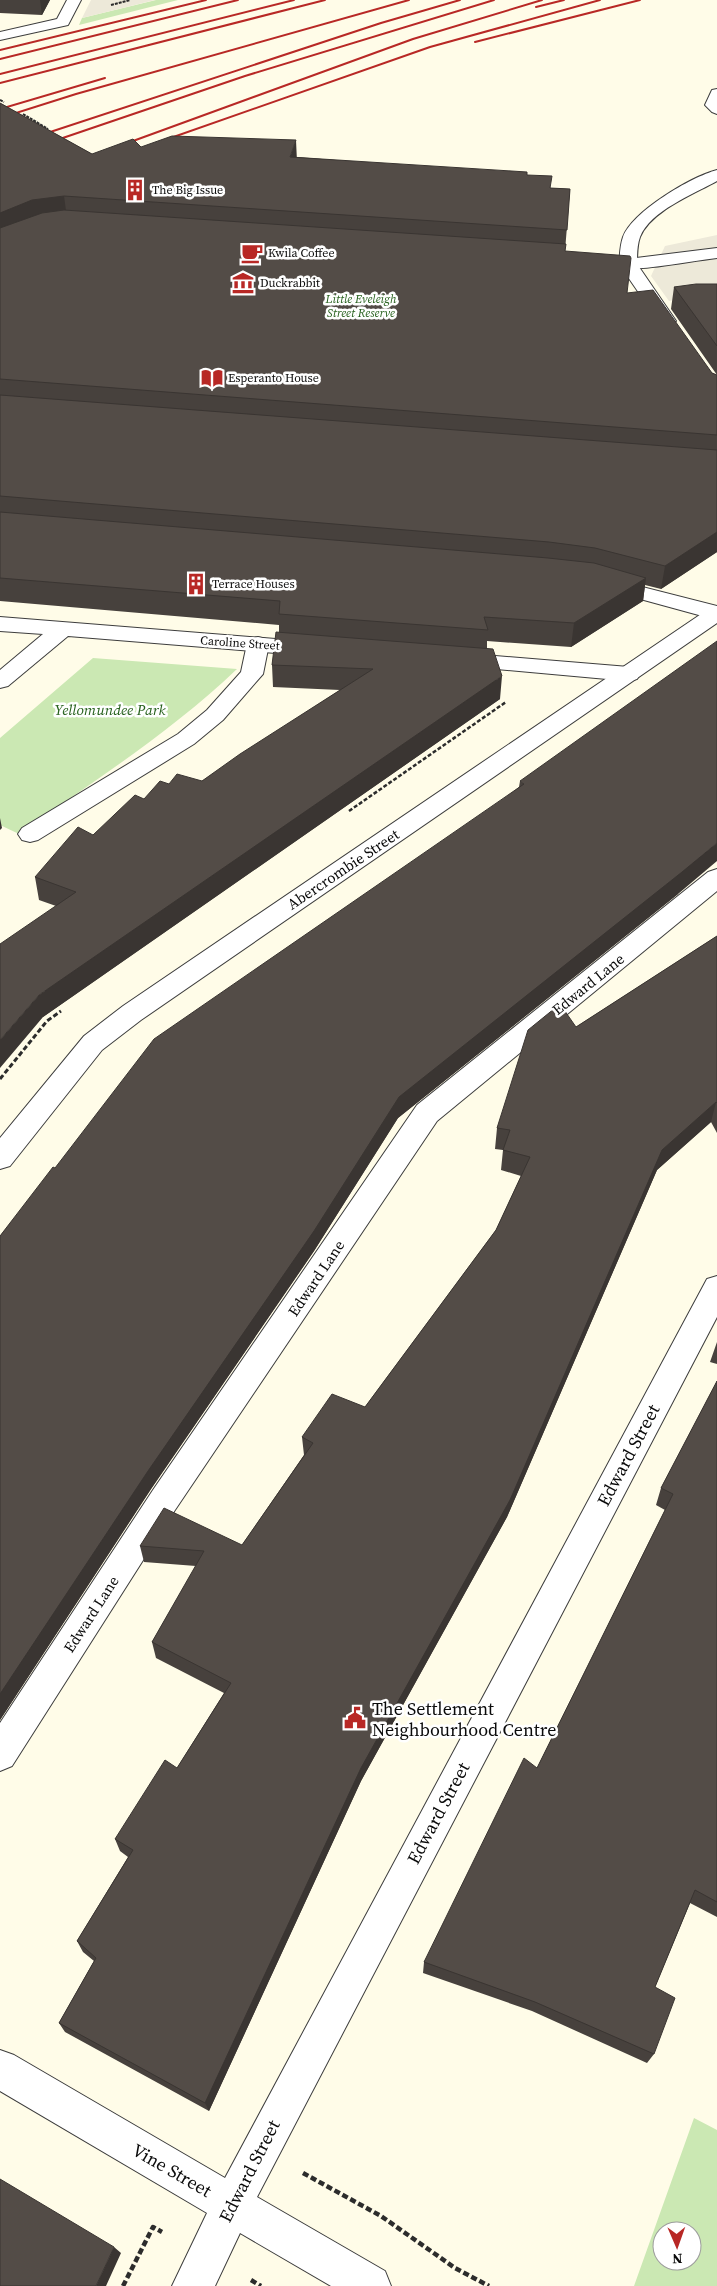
<svg xmlns="http://www.w3.org/2000/svg" width="717" height="2286" viewBox="0 0 717 2286" font-family="'Source Serif 4',serif">
  <style>
    .green { fill: #cbe8b3; fill-rule: evenodd }
    .plaza { fill: #ede9d9 }
    .lines { fill: none; stroke-linecap: round; stroke-linejoin: round }
    .service-casing { stroke: #3d3d3d; stroke-width: 2 }
    .minor-casing { stroke: #3d3d3d; stroke-width: 2 }
    .tertiary-casing { stroke: #3d3d3d; stroke-width: 2 }
    .path-far3 { stroke: #2c2c2c; stroke-width: 2; stroke-dasharray: 3 1; stroke-linecap: butt }
    .path-far2 { stroke: #2c2c2c; stroke-width: 2.5; stroke-dasharray: 4 2; stroke-linecap: butt }
    .path-far1 { stroke: #2c2c2c; stroke-width: 3; stroke-dasharray: 5 2.5; stroke-linecap: butt }
    .path { stroke: #2c2c2c; stroke-width: 4.5; stroke-dasharray: 6 3; stroke-linecap: butt }
    .service { fill: #fff; fill-rule: evenodd }
    .minor { fill: #fff; fill-rule: evenodd }
    .tertiary { fill: #fff; fill-rule: evenodd }
    .rail { stroke: #b82825; stroke-width: 2 }
    .wall { fill: #47413d }
    .shaded-wall { fill: #3a3532 }
    .building { fill: #534c47; stroke: #3a3532 }
    .labels { text-anchor: middle; dominant-baseline: central; stroke-width: 5; stroke-linejoin: round; paint-order: stroke }
    .far-poi-label { font-size: 12px; fill: #0a0a0a; stroke: #fff; text-anchor: start }
    .far-park-label { font-size: 12px; font-style: italic; fill: #26601c; stroke: #fff }
    .far-street-label { font-size: 12px; fill: #0a0a0a; stroke: #fff }
    .park-label { font-size: 15px; font-style: italic; fill: #26601c; stroke: #fff }
    .street-label { font-size: 15px; fill: #0a0a0a; stroke: #fff }
    .near-street-label { font-size: 18px; fill: #0a0a0a; stroke: #fff }
    .near-poi-label { font-size: 18px; fill: #0a0a0a; stroke: #fff; text-anchor: start }
  </style>
  <rect width="100%" height="100%" fill="#fffce8"/>
  <path class="green" d="M156,0H178L79,25L82,18Z
    M93,658L237,669C171,732 94,781 19,834L0,825V738Z
    M694,2118L717,2130V2286H634ZM662,2231H692V2261H662Z"/>
  <path class="plaza" d="M91,0H155L82,18Z
    M717,235V292L669,301L651,276L665,246Z"/>
  <g class="lines">
    <g class="service-casing">
      <path id="service" d="M717,89V114L712,112L705,105L712,90Z
        M717,170V181C694,194 650,211 640,237C637,245 637,255 637,264L676,321L673,325H661L619,264C620,255 620,245 623,237C633,211 691,177 717,170Z
        M607,578L717,606V620L600,588L597,584L600,580Z
        M258,637L266,639L269,644L263,674L223,720L194,744L38,840L30,842L22,840L18,834L22,828L178,734L207,710L241,672L247,644L250,639Z
        M717,869V891L437,1121L175,1510L12,1766L0,1771V1723L153,1490L417,1105L708,872Z"/>
    </g>
    <g class="minor-casing">
      <path id="minor" d="M67,0H81L68,25L0,40V32L57,19Z
        M717,248V258C675,263 630,275 588,265L586,261L588,257L594,256L628,259Z
        M0,617L313,642L321,644L324,649L321,654L313,656L68,636L8,686L0,688V670L43,634L0,631Z
        M460,653L629,667L637,669L640,674L637,679L629,681L452,665L449,660L452,655Z
        M717,1276V1317L257,2197L385,2271L391,2286H331L240,2233L215,2286H172L207,2213L0,2091V2050L14,2055L225,2178L707,1279Z"/>
    </g>
    <g class="tertiary-casing">
      <path id="tertiary" d="M717,606V623L141,1020L102,1050L10,1166L0,1169V1138L84,1036L123,1006L710,608Z"/>
    </g>
    <path class="path-far3" d="M111,5L130,0
      M0,100L4,102
      M23,114L48,129"/>
    <path class="path-far2" d="M349,811L506,702"/>
    <path class="path-far1" d="M0,1079L47,1021L61,1011"/>
    <path class="path" d="M303,2173L381,2216L455,2268L489,2286
      M251,2280L261,2286
      M123,2286L153,2227L162,2232"/>
    <use href="#service" class="service"/>
    <use href="#minor" class="minor"/>
    <use href="#tertiary" class="tertiary"/>
    <path class="rail" d="M536,7L564,0
      M475,42L640,0
      M0,50L206,0
      M0,59L238,0
      M0,74L294,0
      M0,83L325,0
      M0,109L105,78
      M0,118L76,94L409,0
      M38,136L381,23L460,0
      M162,141L430,47L600,0
      M48,143L245,76L494,0
      M122,145L413,39L542,0"/>
  </g>
  <path class="wall" d="M0,0H50L42,15L0,13Z
    M0,103L92,154L141,147L297,157L527,175L551,188L570,189L565,251L627,293L712,373L717,375L671,309L674,287L717,284V552L661,589L645,585L643,601L571,647L487,641V649L500,699L43,1017L56,906L39,900L35,877L144,799L169,784L202,781L340,690L273,687L272,665L279,632V625L0,601Z
    M520,781L678,894L398,1118L314,1251L151,1489L0,1720V1236L55,1168L519,787Z
    M717,936V1133L711,1122L657,1170L507,1517L361,1781L209,2111L65,2032L59,2023L94,1961L83,1952L77,1941L128,1857L120,1851L115,1839L177,1768L224,1693L156,1658L152,1642L196,1566L144,1562L140,1546L242,1545L304,1455L302,1437L365,1407L496,1230L521,1176L501,1170L503,1150L495,1149L497,1128L576,1027Z
    M717,1342V1364L710,1362Z
    M717,1381V1917L690,1903L655,1987L654,2054L647,2063L532,2011L423,1973L424,1962L537,1768L665,1510L656,1505L661,1488Z"/>
  <path class="shaded-wall" d="M40,0H50L42,15Z
    M296,140L297,162L290,157Z
    M64,196L67,218L0,237V213L32,200Z
    M717,532V552L661,589L665,566Z
    M646,578L643,601L571,647L574,623Z
    M502,676L500,699L43,1017L0,1068V1040L39,995Z
    M0,818L2,828L0,830Z
    M717,843V861L678,894L398,1118L314,1251L151,1489L0,1720V1694L148,1471L399,1097Z
    M716,1102L711,1122L657,1170L507,1517L361,1781L209,2111L205,2103L361,1768L662,1150Z
    M114,2247L121,2253L106,2286H96Z"/>
  <path class="building" d="M0,103L92,154L133,139L141,147L172,136L296,140L290,157L527,172V175L552,176L550,188L570,189L567,230L64,196L32,200L0,213Z
    M64,210L566,244L565,251L630,256L631,258L627,293L653,290L712,373L717,375V435L0,379V228L42,213Z
    M696,284H717V346L674,287Z
    M0,395L717,450V532L665,566L595,548L549,542L0,496Z
    M0,512L548,558L594,563L646,578L574,623L484,617L488,630L279,614L280,601L0,578Z
    M276,632L493,649L502,676L39,995L0,1040V944L76,892L35,877L78,827L93,835L135,795L144,799L160,781L169,784L177,774L202,781L240,754L373,669L272,665Z
    M717,641V843L682,872L399,1097L314,1231L148,1471L0,1694V1236L53,1167L55,1168L154,1039L524,784L520,781Z
    M717,936V1103L716,1102L662,1150L510,1500L361,1768L205,2103L59,2023L96,1958L77,1941L133,1850L115,1839L165,1760L177,1768L231,1683L152,1642L204,1551L140,1546L164,1508L242,1545L313,1443L302,1437L332,1394L365,1407L496,1230L530,1157L503,1150L510,1130L497,1128L528,1030L560,1004L576,1027Z
    M717,1381V1902L695,1890L655,1987L675,1998L654,2054L535,2002L424,1962L524,1758L537,1768L673,1494L661,1488Z
    M0,2179L114,2247L96,2286H0Z"/>
  <defs>
    <g id="building-bare" transform="scale(1.725)"><path d="M-4-6H4V6H1V3H-1V6H-4ZM-2.5-4.3h1.7v1.8h-1.7ZM.8-4.3h1.7v1.8H.8ZM-2.5-1h1.7V.8h-1.7ZM.8-1h1.7V.8H.8Z" fill="#b82825" stroke="#fff" stroke-width="2.5" paint-order="stroke"/></g>
    <g id="cafe-bare" transform="scale(1.725)"><path d="M-5.5-4.5H6V0H3Q3 3.5 0 3.5H-2.5Q-5.5 3.5-5.5 0ZM3-3.2v2h1.7v-2ZM-6 4.5H4V6H-6Z" fill="#b82825" stroke="#fff" stroke-width="2.5" paint-order="stroke"/></g>
    <g id="museum-bare" transform="scale(1.725)"><path d="M0-6L6-3V-2H-6V-3ZM-5-1h2V3h-2ZM-1-1h2V3h-2ZM3-1h2V3H3ZM-6 4H6V6H-6Z" fill="#b82825" stroke="#fff" stroke-width="2.5" paint-order="stroke"/></g>
    <g id="library-bare" transform="scale(1.725)"><path d="M-6-4Q-3-5.5-.7-3.5V5Q-3 3-6 4ZM6-4Q3-5.5 .7-3.5V5Q3 3 6 4Z" fill="#b82825" stroke="#fff" stroke-width="2.5" paint-order="stroke"/></g>
    <g id="civic-bare" transform="scale(1.725)"><path d="M-.6-6.5H3V-4.5H.6V-3L4-1V1h2V6H-6V1h2V-1L-.6-3ZM-1.2 2.5V6h2.4V2.5Z" fill="#b82825" stroke="#fff" stroke-width="2.5" paint-order="stroke"/></g>
  </defs>
  <g fill-rule="evenodd">
    <use href="#building-bare" x="135" y="190"/>
    <use href="#cafe-bare" x="252" y="253"/>
    <use href="#museum-bare" x="243" y="283"/>
    <use href="#library-bare" x="212" y="378"/>
    <use href="#building-bare" x="196" y="584"/>
    <use href="#civic-bare" x="355" y="1718"/>
  </g>
  <g class="labels">
    <g class="far-poi-label">
      <text x="152" y="190">The Big Issue</text>
      <text x="268" y="253">Kwila Coffee</text>
      <text x="260" y="283">Duckrabbit</text>
      <text x="228" y="378">Esperanto House</text>
      <text x="212" y="584">Terrace Houses</text>
    </g>
    <g class="far-park-label">
      <text x="361" y="299">Little Eveleigh<tspan x="361" dy="14">Street Reserve</tspan></text>
    </g>
    <g class="far-street-label">
      <text transform="translate(240 643) rotate(4)">Caroline Street</text>
    </g>
    <g class="park-label">
      <text x="110" y="709">Yellomundee Park</text>
    </g>
    <g class="street-label">
      <text transform="translate(343 869) rotate(-34)">Abercrombie Street</text>
      <text transform="translate(588 984) rotate(-39)">Edward Lane</text>
      <text transform="translate(316 1278) rotate(-56)">Edward Lane</text>
      <text transform="translate(91 1614) rotate(-57)">Edward Lane</text>
    </g>
    <g class="near-street-label">
      <text transform="translate(628 1455) rotate(-62)">Edward Street</text>
      <text transform="translate(438 1813) rotate(-62)">Edward Street</text>
      <text transform="translate(172 2170) rotate(30)">Vine Street</text>
      <text transform="translate(249 2171) rotate(-63)">Edward Street</text>
    </g>
    <g class="near-poi-label">
      <text x="372" y="1708">The Settlement<tspan x="372" dy="21">Neighbourhood Centre</tspan></text>
    </g>
  </g>
  <g transform="translate(677 2246) rotate(178)"><circle r="24" fill="#ffffff" stroke="#9d9d9d"/>
  <path d="M0-4L9 19L0 12L-9 19Z" fill="#b82825"/>
  <text y="-8" font-size="14" font-weight="bold" text-anchor="middle" fill="#0a0a0a">N</text>
  </g>
</svg>
